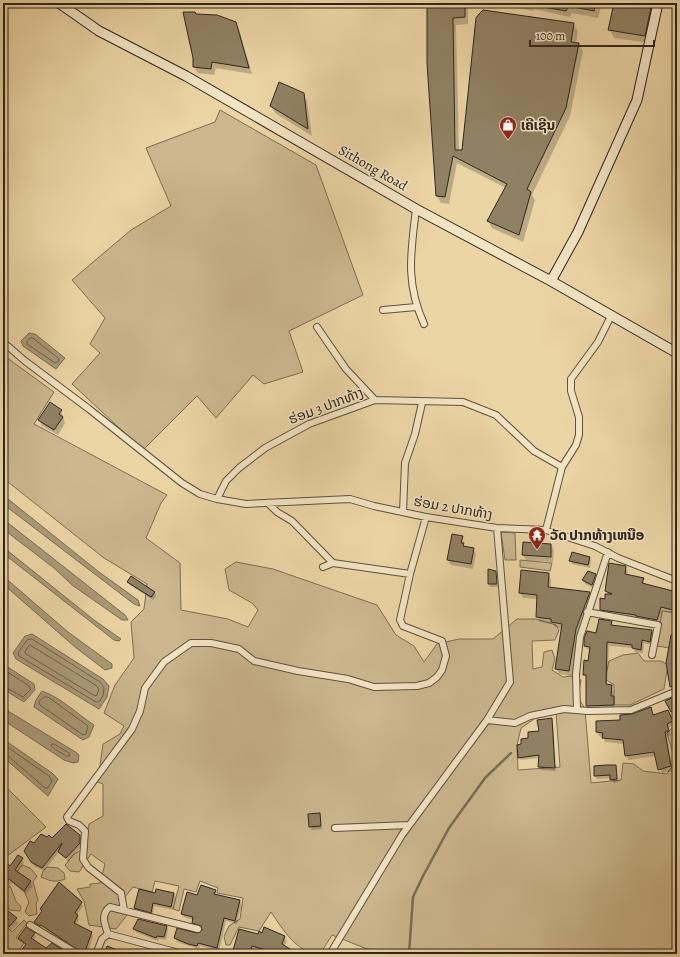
<svg xmlns="http://www.w3.org/2000/svg" width="680" height="957" viewBox="0 0 680 957" font-family="Alegreya,'Noto Sans Lao',serif">
  <style>
    .green { fill: #ccb78e; stroke: #7d6e56; fill-rule: evenodd }
    .water { fill: #ab9a77; stroke: #796c53 }
    .shadow { fill: #0003 }
    .lines { fill: none; stroke-linecap: round; stroke-linejoin: round }
    .shore { stroke: #6c604a; stroke-width: 1 }
    .stream { stroke: #796c53; stroke-width: 2.5 }
    .building { fill: #918164; stroke: #2e261d }
    .street-casing { stroke: #5e523f; stroke-width: 8 }
    .secondary-casing { stroke: #2e261d; stroke-width: 11 }
    .street { stroke: #f3e4c4; stroke-width: 6 }
    .secondary { stroke: #f3e4c4; stroke-width: 9 }
    .labels { text-anchor: middle; dominant-baseline: central; stroke-width: 3; stroke-linejoin: round; paint-order: stroke }
    .poi-label { font-size: 14px; font-weight: bold; fill: #2e261d; stroke: #f3e4c4; text-anchor: start }
    .street-label { font-size: 14px; fill: #2e261d; stroke: #f3e4c4 }
  </style>
  <rect width="100%" height="100%" fill="#ecd5a5"/>
  <filter id="stains"><feTurbulence type="fractalNoise" baseFrequency=".005" numOctaves="4"/><feColorMatrix values="0 0 0 0 .2 0 0 0 0 .09 0 0 0 0 .02 0 0 0 .5 -.17"/></filter>
  <radialGradient id="worn" r=".72"><stop offset=".6" stop-color="#630" stop-opacity="0"/><stop offset="1" stop-color="#630" stop-opacity=".3"/></radialGradient>
  <path class="green" d="M220,110L316,165L363,295L289,331L303,372L264,384L253,375L216,418L197,396L143,450L72,384L100,353L90,344L105,318L72,280L131,230L171,206L146,148L215,122Z
    M3,355L54,392L34,424L167,495L161,503L146,538L180,563L181,610L228,619L248,627L258,610L252,603L229,590L225,569L236,562L273,569L377,605L396,635L414,646L424,662L437,644L459,639H493L517,619H536L556,625L559,630L555,640L532,641L533,669L542,667L544,652L552,650L555,659L552,670L563,677L572,676L581,680L578,697L585,709L591,783L621,780L623,763L634,764L643,771L667,774L675,761L667,733L672,728L677,717V954H377L378,950L367,949L332,935L320,954C297,954 282,928 271,912L259,931L239,927L230,945H226L224,936L229,926L240,919L243,898L217,893L218,888L200,881L196,892L184,889L179,911L173,909L179,886L155,881L152,892L133,887L120,903L127,915L116,929L89,925L84,901L77,889L90,887V884L100,883L105,864L91,854L79,872L70,871L65,865L74,854L84,849L89,824L103,816V784L95,781L99,773L103,744L120,734L124,726L104,713L115,685L134,658L131,622L144,609L147,584L104,558L3,478ZM556,712L560,767L518,770L517,745L521,728L537,717L552,715Z
    M501,532L515,533L516,560H505Z
    M520,560L552,563L550,571L520,567Z
    M662,611L677,613V636L669,648L657,646Z
    M638,653L644,661H661L670,666L667,670L664,689L630,705H614V685L605,679L609,661L623,655Z
    M3,784L46,827L3,859Z
    M22,865L30,868L37,876L33,882L38,900L36,904L37,914L29,916L25,912L29,902L24,891L31,881L17,872Z
    M47,867L58,868L64,873L65,879C56,883 50,881 41,877L43,871Z
    M10,886L16,901L21,907L20,911L10,910L3,901V891Z
    M24,920L27,923L16,938L24,943L17,954H3V923L12,932Z"/>
  <path class="water" d="M29,333L35,334L65,358L56,369L23,346L21,341Z
    M3,495L99,572L138,600L140,606L134,604L3,504Z
    M3,519L125,615L128,620H122L72,585L54,568L3,529Z
    M3,547L94,620L121,639L119,641L114,640L4,554Z
    M3,576L68,632L112,664V668L105,670L75,647L3,584Z
    M32,634L103,679L109,686L107,697L99,709L16,659L13,653L25,636Z
    M3,664L34,684L35,690L24,702L3,689Z
    M42,691C62,698 77,714 94,725L89,737L83,740L34,707L36,700Z
    M3,708L77,753L79,755L78,762L73,763L64,760L3,720Z
    M3,739L52,773L58,779L48,796L3,757Z"/>
  <path class="shadow" d="M428,3H468V24L456,25L459,151H463L573,24L578,31L576,43L579,44L583,51L570,116L532,195L535,200L523,242L492,228L488,221L506,188L457,163L449,204L441,203L437,196Z
    M602,3L598,18L572,13L570,17L534,9V11L489,3Z
    M615,3H657L649,43L614,38L610,30Z
    M196,15L235,22L239,29L252,74L216,68L214,75L198,73L194,67Z
    M303,94L307,101L312,136L275,113L271,105Z
    M61,411L65,423L58,435L42,426L39,420Z
    M462,537L465,548L473,549L476,554L473,569L451,565L448,560Z
    M551,545L554,550L553,562L526,560L523,555Z
    M590,558L591,561L590,568L572,564L571,560Z
    M625,567L628,571L627,575L643,579L645,585L677,593V615L663,611L659,624L604,614L600,606L601,599L606,600L609,595L606,591Z
    M495,572L498,587H490L489,584Z
    M549,574L551,579V589L589,593L592,598L579,635L572,676L559,674L556,668L562,629L555,627L553,624L540,622L537,617L538,599L523,598L520,593Z
    M595,575L597,578L594,588L585,584L583,580Z
    M128,582L154,592L156,596L153,600L130,585Z
    M611,622L614,626L652,631L654,634L652,645L644,643L643,653L635,652L633,648L609,646L607,686H611L613,690L615,709L589,710L587,706V678L584,675L590,650L587,649L585,646Z
    M677,637V691L673,692L668,673Z
    M677,697V714L673,715L667,701Z
    M650,708L654,716H670L674,725L668,728L671,735L667,737L673,771L662,773L656,756L628,760L624,744L605,742L603,737L599,736L597,732Z
    M551,720L553,723L556,771L541,770L539,767L540,758L521,760L519,757L522,745L540,731Z
    M615,766L619,782L613,783L611,778L597,779L595,776Z
    M319,814L322,829L312,830L310,827Z
    M79,835L82,840L81,847L68,862L59,852L44,871L34,866L27,856L34,845Z
    M22,859L24,863L17,873L30,882L33,886L26,894L12,883L3,893V866L10,867Z
    M215,890L217,896L240,901L242,905L237,924L226,921L219,951L200,946L199,949L177,942L175,938L197,934L203,931V929L195,926L193,920L184,917L182,914L198,896Z
    M156,894H174L176,897L173,910L154,906L153,915L137,912L135,908Z
    M81,903L83,906L77,915L79,919L76,926L91,933L93,936L87,954H82L43,927L42,929L37,925L35,922L43,912L41,909Z
    M3,908L19,923L11,931L3,923Z
    M166,927L168,930L166,940L159,939L158,941L136,932L135,929Z
    M34,934L36,937L33,941L46,950L67,954H20L27,946L19,938Z
    M258,935L284,937L287,941L284,947L296,954H271L253,949L252,954H233Z"/>
  <g class="lines">
    <path class="shore" d="M30,338H33L58,358L59,361L55,363L27,344V342Z
      M32,639L100,682L104,688L103,696L99,702H96L19,656L18,653L27,640Z
      M30,645L97,686L99,689L97,695L95,696L26,654L25,652Z
      M3,669L29,686L31,689L23,697L3,686
      M44,697H48L88,726L86,734L83,735L40,705L39,702Z
      M3,744L49,776L52,781L48,788H45L7,755L3,754
      M52,744H54L69,753L70,756H66L52,747Z"/>
    <path class="stream" d="M409,954L413,897L423,876L449,828L485,778L511,753"/>
  </g>
  <path class="building" d="M427,3H465V17L453,18L455,150H462L476,18L479,14L483,10L574,23L571,42L579,43L566,108L527,189L531,192L519,235L487,221L507,184L453,156L445,197L436,196L427,63Z
    M543,3H596L594,11L569,6L570,3L566,11L543,7Z
    M614,3H652L645,36L608,30Z
    M183,12H195L196,14L217,15L236,22L249,68L212,62L211,69L193,67V58Z
    M279,82L304,93L308,129L270,106Z
    M50,402L62,410L59,414L63,417L54,430L38,420Z
    M452,534L463,536L461,543H464L463,546L474,548L471,564L447,560Z
    M523,542L551,544V557L522,555Z
    M572,552L590,557L588,565L569,561Z
    M609,563L626,566L625,574L644,578L642,583L677,592V611L661,607L657,620L636,616V615L600,610V598L605,599V594H612L605,591Z
    M488,569L496,571L497,584H488Z
    M521,570L549,573L548,587L590,592L576,629L569,671L555,669L562,624L551,622V619L536,617L537,595L519,593Z
    M588,571L596,574L592,585L582,580Z
    M131,576L155,592L151,597L127,582Z
    M599,619L612,621L611,625L652,630L650,642L642,640L641,650L632,648V645L607,642L606,684L612,685L611,696H614V705L586,706V675H583L584,660L588,661L590,647L584,646V638L587,631L596,633Z
    M671,635L677,636V685L670,687L666,663Z
    M676,696L677,710L671,712L665,701Z
    M651,707L653,715L668,710L673,721L667,724L669,731L665,732L671,766L658,770L654,752L625,756L623,740L602,738L603,733L596,732V721L620,720V715L632,714Z
    M552,718L555,768L538,767L539,755L518,758L517,745L521,744V739L528,738V732L539,731L537,720Z
    M606,765H616L617,779L610,780V775L594,776V766Z
    M320,813L321,826L309,827L308,814Z
    M66,824L80,835V843L66,858L58,852L62,843L42,868L31,862L24,851L30,841L34,843L41,834L47,837L49,835L52,838Z
    M18,855L23,858L15,870L31,881L24,891L9,879L3,887V860L10,866Z
    M59,882L82,902L75,913L78,915L74,923L92,932L84,954L41,925L40,926L34,922L42,911L40,909Z
    M201,885L216,890L214,894L240,900L235,921L224,918L217,948L198,943L197,946L188,944L174,938L177,928L197,933L202,930L201,926L192,923L193,917L181,914L187,892L197,895Z
    M139,889L155,893L156,889L174,893L171,907L153,903L151,913L134,908Z
    M3,907L17,918L9,927L3,923Z
    M138,919L167,926L164,937L157,936L156,938L133,929Z
    M26,927L35,933L31,938L46,948L52,943L69,954H19L26,944L18,938Z
    M264,927L285,936L282,944L298,954H280L252,946L250,954H232L239,929L258,934L259,931L262,933Z
    M107,946L125,953V954H104Z"/>
  <g class="lines">
    <g class="street-casing">
      <path id="street" d="M416,209C411,252 405,282 424,324
        M383,310L416,307
        M317,327L346,369L375,400L463,402L496,415L534,451L562,467
        M3,342L25,361L89,409L182,483L200,494L217,499L246,504L350,499L374,506L426,517L497,528L546,530L595,546L618,558L677,581
        M217,499L226,481L239,468L265,448L309,424L375,400
        M268,503L277,512L292,521L333,563L410,574
        M403,512L405,463L415,434L422,403
        M546,530L562,467L576,445L579,435V417L571,391V379L598,342L611,316
        M323,567L333,563
        M587,612L658,625L652,655
        M577,710L576,674L580,637L608,552
        M487,720L515,723L530,716L564,709L588,711L631,710L677,691
        M335,828L409,825
        M124,910L121,893L88,867L83,859L85,831L79,825L69,821L67,817L132,729L140,711L145,688L164,662L191,643H211L239,649L254,661L298,671L348,679L374,687L417,686L429,683L437,677L442,670L446,656L442,641L403,626L400,620L410,574L426,517
        M30,925L78,954
        M108,934C105,925 100,914 110,907L198,929
        M96,954L102,939L108,934L183,954
        M330,954L402,835L487,720L510,682L497,528"/>
    </g>
    <g class="secondary-casing">
      <path id="secondary" d="M59,3L99,31L186,76L416,209L551,281L677,353
        M551,281L578,232L637,100L658,3"/>
    </g>
    <use href="#street" class="street"/>
    <use href="#secondary" class="secondary"/>
  </g>
  <defs>
    <g id="shop-pin" transform="scale(0.9)"><path d="M0 17L-7.5 6A9.5 9.5 0 1 1 7.5 6Z" fill="#8f2418" stroke="#f3e4c4"/><path d="M-5-2.5h2.3a2.7 3.5 0 0 1 5.4 0H5L5.5 6h-11ZM-1.5-2.5h3a1.5 2.3 0 0 0-3 0Z" fill="#fff"/></g>
    <g id="temple-pin" transform="scale(0.9)"><path d="M0 17L-7.5 6A9.5 9.5 0 1 1 7.5 6Z" fill="#8f2418" stroke="#f3e4c4"/><path d="M0-6L5-2H3V0L6.5 2.5H4V6H1.5V3h-3V6H-4V2.5H-6.5L-3 0V-2H-5Z" fill="#fff"/></g>
  </defs>
  <g fill-rule="evenodd">
    <use href="#shop-pin" x="508" y="125"/>
    <use href="#temple-pin" x="537" y="535"/>
  </g>
  <g class="labels">
    <g class="poi-label">
      <text x="521" y="125">ເຄີເຊີນ</text>
      <text x="550" y="535">ວັດ ປາກທ້າງເຫນືອ</text>
    </g>
    <g class="street-label">
      <text transform="translate(373 168) rotate(30)">Sithong Road</text>
      <text transform="translate(326 406) rotate(-21)">ຮ່ອມ 3 ປາກທ້າງ</text>
      <text transform="translate(453 508) rotate(10)">ຮ່ອມ 2 ປາກທ້າງ</text>
    </g>
  </g>
  <rect width="680" height="957" fill="none" stroke="#ecd5a5" stroke-width="16"/>
  <rect x="4" y="4" width="672" height="949" fill="none" stroke="#2e261d" stroke-width="2"/>
  <rect x="8" y="8" width="664" height="941" fill="none" stroke="#2e261d"/>
  <path d="M530 40v6h124v-6" fill="none" stroke="#2e261d" stroke-width="2"/>
  <text x="536" y="40" font-size="12" fill="#2e261d" stroke="#f3e4c4" stroke-width="3" paint-order="stroke">100 m</text>
  <rect width="100%" height="100%" filter="url(#stains)"/>
  <rect width="100%" height="100%" fill="url(#worn)"/>
</svg>
